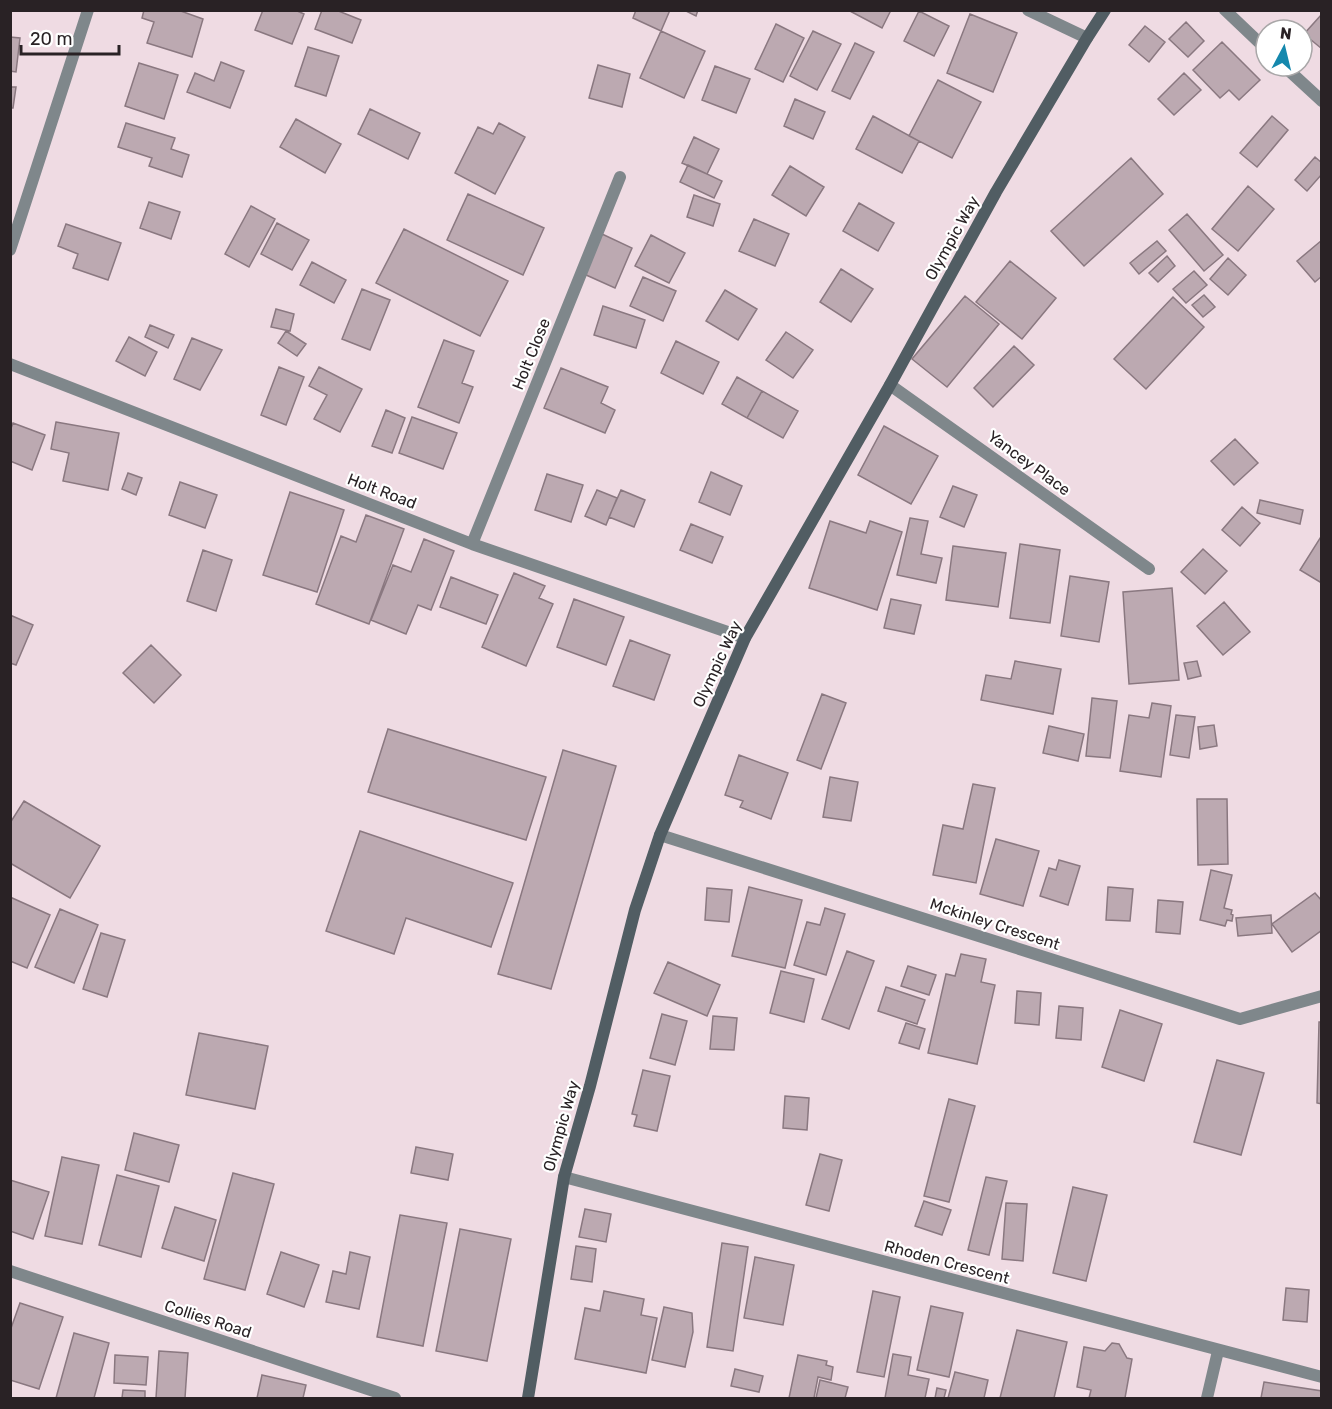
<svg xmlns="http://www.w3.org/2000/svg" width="1332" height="1409" viewBox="0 0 1332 1409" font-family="Rubik,sans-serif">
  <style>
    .building { fill: #bca9b1; stroke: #8a7880; stroke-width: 1.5 }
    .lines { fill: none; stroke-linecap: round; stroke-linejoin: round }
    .street { stroke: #7f878b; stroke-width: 12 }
    .secondary { stroke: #515d63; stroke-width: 12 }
    .labels { text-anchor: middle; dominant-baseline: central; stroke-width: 4.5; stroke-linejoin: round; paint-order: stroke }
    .street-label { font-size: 16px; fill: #292225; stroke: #fff }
  </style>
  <rect width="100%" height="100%" fill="#efdbe3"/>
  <path class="building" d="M144,10H178L203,19L192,57L147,43L154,22L142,18Z
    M263,10H295L304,14L292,44L255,30Z
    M322,10H336L361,20L352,43L315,29Z
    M636,10H670L661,31L633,18Z
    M684,10H698L696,16Z
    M848,10H891L882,28Z
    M919,11L949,26L934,56L904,41Z
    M970,14L1017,33L993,92L947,73Z
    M1322,14V49L1304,34Z
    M1186,22L1204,41L1188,57L1169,39Z
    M776,24L804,38L783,82L755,69Z
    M1145,26L1165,42L1149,62L1129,45Z
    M661,31L705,51L684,98L640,78Z
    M813,31L841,44L817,90L790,76Z
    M10,37L20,38L16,72L10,71Z
    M1222,42L1260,80L1239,100L1229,90L1220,98L1193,70Z
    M855,43L874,52L850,99L832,91Z
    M308,47L339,56L326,96L295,86Z
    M221,62L244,71L230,108L187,92L195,73L214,81Z
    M139,63L178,75L164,119L125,106Z
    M598,65L630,74L622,107L589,98Z
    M715,66L750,79L736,113L702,100Z
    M1184,73L1201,90L1174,115L1158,99Z
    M938,80L981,102L952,158L909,136Z
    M10,87H16L13,108H10Z
    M795,99L825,112L813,139L784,126Z
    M370,109L420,133L408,159L358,134Z
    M873,116L919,141L902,173L856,149Z
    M1272,116L1288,130L1257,167L1240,153Z
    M296,119L341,144L325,173L280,147Z
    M126,123L175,138L171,149L189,155L182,177L149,166L152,158L118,147Z
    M499,123L525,137L495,194L455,173L478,127L493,134Z
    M694,137L719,149L707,174L682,163Z
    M1315,157L1322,163V174L1307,191L1295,180Z
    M1131,158L1163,194L1084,266L1051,231Z
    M688,165L722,181L714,198L680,182Z
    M790,166L824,187L806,216L772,195Z
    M1248,186L1274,209L1238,251L1212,229Z
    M468,194L544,228L523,275L447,240Z
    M694,195L720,204L713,226L687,217Z
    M149,202L180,212L171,239L140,228Z
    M859,203L894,223L878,251L843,231Z
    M251,206L275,219L249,267L225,254Z
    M1187,214L1223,255L1204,271L1169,230Z
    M754,219L789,234L775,266L739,251Z
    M277,223L309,240L292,270L261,254Z
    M66,224L121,243L108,280L73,268L78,254L58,246Z
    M404,229L508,281L480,336L376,283Z
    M602,234L632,248L615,288L584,274Z
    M651,235L685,253L669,283L635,266Z
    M1322,240V276L1315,282L1297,261Z
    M1157,241L1166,251L1139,274L1130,263Z
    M1167,256L1175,266L1158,282L1149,273Z
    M1228,258L1246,275L1228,295L1210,279Z
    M1010,261L1056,298L1022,339L976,302Z
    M312,262L346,280L334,303L300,285Z
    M841,269L873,289L851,322L820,302Z
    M1194,271L1207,285L1186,303L1173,289Z
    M643,277L676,291L663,321L630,306Z
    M362,289L390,300L370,350L342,339Z
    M725,290L757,309L738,340L706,321Z
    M1204,295L1215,307L1203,317L1192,305Z
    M965,296L999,324L947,387L912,359Z
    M1173,297L1204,327L1146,389L1114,359Z
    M603,306L645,320L636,348L594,335Z
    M276,309L294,314L290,331L271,327Z
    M150,325L174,335L168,348L145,337Z
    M286,331L306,344L297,356L278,343Z
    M786,332L813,350L793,378L766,360Z
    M129,337L157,352L145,376L116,361Z
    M192,338L222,350L200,390L174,379Z
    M444,340L474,351L462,383L473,387L459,423L418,407Z
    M676,341L719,362L703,394L661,373Z
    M1014,346L1034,365L993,407L974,388Z
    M279,367L304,377L286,425L261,415Z
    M319,367L362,389L340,432L314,419L327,395L309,386Z
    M561,368L608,387L601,403L615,410L605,433L544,408Z
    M737,377L762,391L747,418L722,404Z
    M762,391L798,411L783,438L747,418Z
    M386,410L405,418L392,453L372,446Z
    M412,417L457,433L443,469L399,453Z
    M56,422L119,433L108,490L63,481L69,453L51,449Z
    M13,423L45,435L32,470L10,461V431Z
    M884,426L938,456L911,504L858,475Z
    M1235,439L1258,463L1234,485L1211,461Z
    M711,472L742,486L730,515L699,502Z
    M128,473L142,478L136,495L122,489Z
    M547,474L583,485L571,522L535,510Z
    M180,482L217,495L205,528L169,515Z
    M953,486L977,495L964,527L940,517Z
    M597,490L617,498L606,525L585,516Z
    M621,490L645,500L634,527L609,517Z
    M290,492L344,510L317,592L263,575Z
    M1260,500L1303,510L1300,524L1257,513Z
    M1242,507L1260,523L1240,546L1222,530Z
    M366,515L404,529L369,624L316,604L341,536L356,542Z
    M910,518L928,521L921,554L942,558L936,583L897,575Z
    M830,521L866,533L870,521L902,532L877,610L809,588Z
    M691,524L723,537L712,563L680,550Z
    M1322,535V580L1320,582L1300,570Z
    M424,539L454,551L431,610L418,605L406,634L371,620L393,565L411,572Z
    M1020,544L1060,550L1050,623L1010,618Z
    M953,546L1006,553L998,607L946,600Z
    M1203,549L1227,571L1205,594L1181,572Z
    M203,550L232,560L216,611L187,601Z
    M514,573L545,586L539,598L553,604L526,666L482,647Z
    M1070,576L1109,582L1099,642L1061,636Z
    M451,577L498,595L486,624L440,607Z
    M1172,588L1179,680L1129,684L1123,592Z
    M574,599L624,617L606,665L557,647Z
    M891,599L921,605L914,634L884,628Z
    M1224,602L1250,632L1223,655L1197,626Z
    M10,615L33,625L16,665L10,663Z
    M630,640L670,655L654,700L613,686Z
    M151,645L181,675L154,703L123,673Z
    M1015,661L1061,669L1053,714L981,700L986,675L1011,679Z
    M1197,661L1201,676L1188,679L1184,663Z
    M822,694L846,703L821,769L797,760Z
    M1092,698L1117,701L1110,758L1086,756Z
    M1152,703L1171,706L1161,777L1120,771L1129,715L1149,718Z
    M1176,715L1195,717L1189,758L1170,755Z
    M1214,725L1217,746L1200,749L1198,727Z
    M1049,726L1084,734L1078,761L1043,753Z
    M388,729L546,777L526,840L368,792Z
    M563,750L616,766L551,989L498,974Z
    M739,755L788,773L771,819L740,807L743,801L725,795Z
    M830,777L858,782L851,821L823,817Z
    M973,784L995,788L976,883L933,875L943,825L963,829Z
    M1197,799H1227L1228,864L1198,865Z
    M24,801L100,846L70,898L10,863V823Z
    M360,831L513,883L491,947L406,918L394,954L326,931Z
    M996,839L1039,851L1023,906L980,894Z
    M1059,860L1080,866L1068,905L1040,896L1049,868L1056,870Z
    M1211,870L1232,875L1224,908L1232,910L1231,914L1233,915L1232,921L1227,920L1225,926L1200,920Z
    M749,887L802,900L785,968L732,956Z
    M1108,887L1133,889L1130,921L1106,920Z
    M707,888L732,890L729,922L705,920Z
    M1315,893L1322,901V930L1292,952L1272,924Z
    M10,897L50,915L27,968L10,961Z
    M1158,900L1183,902L1180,934L1156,932Z
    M825,908L845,914L826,975L794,965L807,922L820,925Z
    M60,909L98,925L74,983L35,967Z
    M1271,915L1272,933L1238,936L1236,918Z
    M101,933L125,940L107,997L83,989Z
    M847,951L874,961L849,1029L822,1019Z
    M961,954L986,959L981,982L995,985L977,1064L928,1053L946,974L955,976Z
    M668,962L720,985L707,1016L654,993Z
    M908,966L936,975L929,995L901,986Z
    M781,971L814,979L804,1022L770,1013Z
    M886,987L925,1000L917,1024L878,1011Z
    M1017,991L1041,993L1039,1025L1015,1023Z
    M1059,1006L1083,1008L1081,1040L1056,1038Z
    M1120,1010L1162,1024L1144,1081L1102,1067Z
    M662,1014L687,1021L675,1065L650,1058Z
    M713,1016L737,1018L734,1050L710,1049Z
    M1319,1022H1322V1104L1317,1103Z
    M906,1023L925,1029L919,1049L899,1043Z
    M199,1033L268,1046L255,1109L186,1095Z
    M1217,1060L1264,1073L1241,1155L1194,1142Z
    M643,1070L670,1076L657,1131L634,1126L637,1115L632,1114Z
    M785,1096L809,1098L807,1130L783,1128Z
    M949,1099L975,1106L949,1202L924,1196Z
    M134,1133L179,1145L169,1182L125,1170Z
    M416,1147L453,1154L448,1180L411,1173Z
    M820,1154L842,1160L829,1211L806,1205Z
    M62,1157L99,1165L82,1244L45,1236Z
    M233,1173L274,1184L245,1290L204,1279Z
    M117,1175L159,1186L141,1257L99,1245Z
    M986,1177L1007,1181L989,1255L968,1250Z
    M10,1180L49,1192L33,1239L10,1231Z
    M1073,1187L1107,1195L1086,1281L1053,1273Z
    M924,1201L951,1210L942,1235L915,1226Z
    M1006,1203L1027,1204L1023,1261L1002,1259Z
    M175,1207L216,1220L204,1261L162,1248Z
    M585,1209L611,1214L606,1242L579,1237Z
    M400,1215L447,1223L423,1346L377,1337Z
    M460,1229L511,1239L487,1361L436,1351Z
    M722,1243L748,1247L733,1351L707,1347Z
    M576,1246L596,1249L592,1282L571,1279Z
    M281,1252L319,1265L304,1307L267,1294Z
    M350,1252L370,1257L359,1309L326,1302L333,1271L346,1274Z
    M755,1257L794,1265L783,1325L744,1318Z
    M1286,1288L1309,1290L1307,1322L1283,1320Z
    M604,1291L644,1299L641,1315L657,1318L646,1373L575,1359L585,1308L600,1311Z
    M873,1291L900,1297L884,1377L857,1372Z
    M20,1303L63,1317L39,1389L10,1380V1331Z
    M931,1306L963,1313L949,1377L917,1370Z
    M664,1307L692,1313L693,1332L685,1367L652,1360Z
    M1017,1330L1067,1342L1054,1398H1000Z
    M74,1333L109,1343L94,1398H56Z
    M1112,1343L1119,1344L1127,1358L1132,1359L1125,1398H1089L1091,1390L1077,1387L1084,1347L1105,1351Z
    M159,1351L188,1353L185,1398H156Z
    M893,1354L911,1357L908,1375L929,1379L925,1398H885Z
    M115,1355L148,1357L146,1385L114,1383Z
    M798,1355L827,1361L826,1365L833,1367L831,1380L818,1377L814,1398H789Z
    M735,1369L763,1376L759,1392L731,1386Z
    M955,1372L988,1380L984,1398H948Z
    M262,1375L306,1385L303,1398H257Z
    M820,1380L848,1387L845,1398H816Z
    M1264,1382L1322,1391V1398H1261Z
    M937,1388L946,1390L944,1398H935Z
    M123,1390L145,1391V1398H122Z"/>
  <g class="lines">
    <path class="street" d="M1028,10L1087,38
      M1225,10L1266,49
      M1284,66L1322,101
      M10,250L88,10
      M10,364L472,544L745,638
      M890,385L1149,569
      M472,544L620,177
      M660,835L1240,1019L1322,996
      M564,1177L1322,1377
      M10,1271L395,1398
      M1207,1398L1218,1351"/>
    <path class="secondary" d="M528,1398L564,1177L590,1086L635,910L660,835L745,638L890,385L996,192L1087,38L1105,10"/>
  </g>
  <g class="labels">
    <g class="street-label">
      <text transform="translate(952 238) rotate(-61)">Olympic Way</text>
      <text transform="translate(531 354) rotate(-68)">Holt Close</text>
      <text transform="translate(1029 463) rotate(36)">Yancey Place</text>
      <text transform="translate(382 491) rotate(21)">Holt Road</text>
      <text transform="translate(717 664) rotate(-65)">Olympic Way</text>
      <text transform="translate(995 924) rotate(18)">Mckinley Crescent</text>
      <text transform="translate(561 1126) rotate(-74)">Olympic Way</text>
      <text transform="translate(947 1262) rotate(15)">Rhoden Crescent</text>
      <text transform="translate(208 1319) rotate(18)">Collies Road</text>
    </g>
  </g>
  <rect width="1332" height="1409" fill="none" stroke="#292225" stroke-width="24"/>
  <g transform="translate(1284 48) rotate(7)"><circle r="28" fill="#ffffff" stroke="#a9a7a8" stroke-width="1.5"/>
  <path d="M0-4.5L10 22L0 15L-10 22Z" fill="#1588ad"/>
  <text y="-9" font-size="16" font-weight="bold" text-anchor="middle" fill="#292225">N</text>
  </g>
  <path d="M21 45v9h98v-9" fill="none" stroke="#292225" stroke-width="3"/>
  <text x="30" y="45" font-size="18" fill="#292225" stroke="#ffffff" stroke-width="4.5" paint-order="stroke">20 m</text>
</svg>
